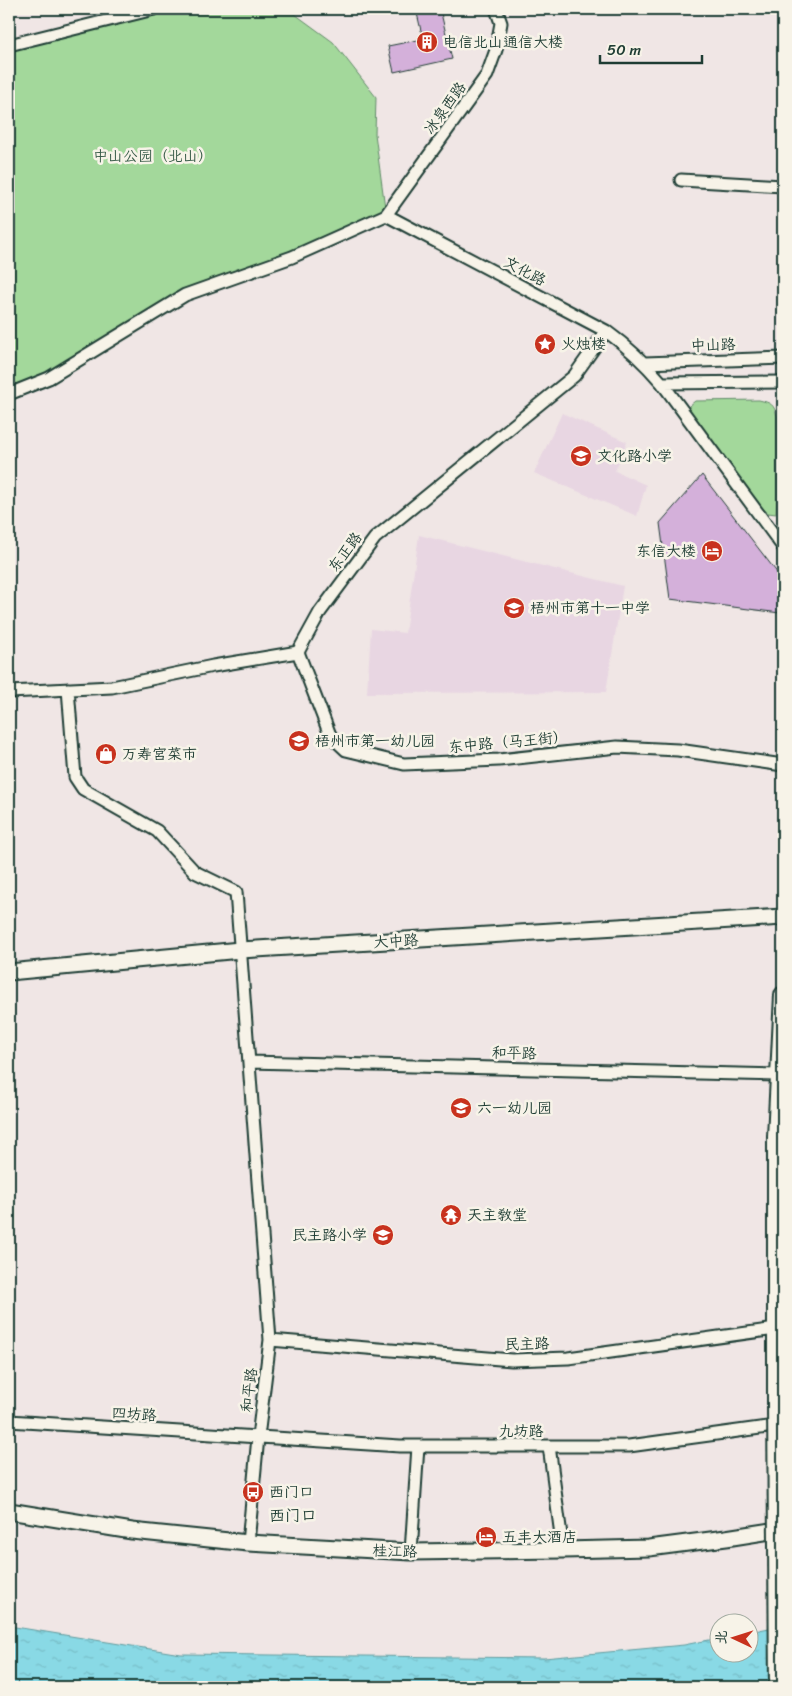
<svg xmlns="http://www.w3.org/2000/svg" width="792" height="1696" viewBox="0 0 792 1696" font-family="Sriracha,'LXGW WenKai TC',sans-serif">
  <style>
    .built { fill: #e8d6e2 }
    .park { fill: #a3d89b; stroke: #618a68 }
    .water { fill: url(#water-ripples); stroke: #5f9b9e }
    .building { fill: #d4b0da; stroke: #1f3d34 }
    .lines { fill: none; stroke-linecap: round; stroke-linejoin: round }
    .minor-casing { stroke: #1f3d34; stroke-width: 15 }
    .tertiary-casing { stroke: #1f3d34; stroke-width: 19 }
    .secondary-casing { stroke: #1f3d34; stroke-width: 20 }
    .minor { stroke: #f7f3e8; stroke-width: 11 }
    .tertiary { stroke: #f7f3e8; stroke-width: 15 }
    .secondary { stroke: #f7f3e8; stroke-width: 16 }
    .secondary-bridge-casing { stroke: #1f3d34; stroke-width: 20; stroke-linecap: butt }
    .secondary-bridge { stroke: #f7f3e8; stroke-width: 16 }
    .labels { text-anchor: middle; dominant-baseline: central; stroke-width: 5; stroke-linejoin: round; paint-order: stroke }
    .poi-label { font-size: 15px; fill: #1f3d34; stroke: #f7f3e8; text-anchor: start }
    .street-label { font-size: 15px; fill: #1f3d34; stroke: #f7f3e8 }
    .park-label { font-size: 15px; fill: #395c49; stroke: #f7f3e8 }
    .neighbourhood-label { font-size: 16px; fill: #1f3d34; stroke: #f7f3e8 }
  </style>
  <defs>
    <pattern id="water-ripples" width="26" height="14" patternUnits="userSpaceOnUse" patternTransform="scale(1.25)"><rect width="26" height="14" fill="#89d9e5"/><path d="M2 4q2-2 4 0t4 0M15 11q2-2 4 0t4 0" fill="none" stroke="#76bbc5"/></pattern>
  </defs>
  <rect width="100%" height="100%" fill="#f0e6e5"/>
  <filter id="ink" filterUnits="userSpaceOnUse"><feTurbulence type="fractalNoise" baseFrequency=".02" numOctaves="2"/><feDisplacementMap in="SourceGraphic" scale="10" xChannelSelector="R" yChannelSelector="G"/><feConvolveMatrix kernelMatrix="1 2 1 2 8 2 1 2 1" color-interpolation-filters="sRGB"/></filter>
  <g filter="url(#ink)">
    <path class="built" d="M562,413L627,442L615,471L646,485L637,516L534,473Z
      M419,535L623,586L606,692L367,693L371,629L405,633Z"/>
    <path class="park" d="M154,9H288L333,42L376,97L375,134L386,215L185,295L9,394V45Z
      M759,400C771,403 774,404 777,416V494L776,514L768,513L758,504L688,411L689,406L695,401Z"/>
    <path class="water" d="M783,1625V1687H9V1626L181,1654L544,1658L684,1645L719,1638L720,1654H750V1632Z"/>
    <path class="building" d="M416,9H440L452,59L394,72L388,46L423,39Z
      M702,475L782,579L780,613L670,599L660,523Z"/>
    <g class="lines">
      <g class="minor-casing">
        <path id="minor" d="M9,45L154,9
          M681,180L783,186
          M386,215L606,331C627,346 645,363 662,383L783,547
          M645,363L783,358
          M662,383L783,382
          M9,394L49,378L185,295L292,257L386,215L487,75L496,50L501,23L496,9
          M298,652L330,735L346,750L404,764L499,760L617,747L678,750L783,765
          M298,652L320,612L375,538L574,376L606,331
          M68,689L75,777L83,789L157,831L195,872L236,892L270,1340L258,1437L248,1543
          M9,692L112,687L213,666L298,652
          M249,1062L779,1075
          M270,1340L512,1360L568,1358L783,1328
          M9,1421L400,1446H629L782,1425
          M549,1446L563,1550
          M411,1552L418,1446"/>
      </g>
      <g class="tertiary-casing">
        <path id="tertiary" d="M9,972L240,950L783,917
          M9,1511L132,1531L248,1543L411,1552L563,1550L649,1548L726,1538L783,1529"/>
      </g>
      <g class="secondary-casing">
        <path id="secondary" d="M776,1403V1137L783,995"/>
      </g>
      <use href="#minor" class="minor"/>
      <use href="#tertiary" class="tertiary"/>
      <use href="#secondary" class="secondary"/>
      <g class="secondary-bridge-casing">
        <path id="secondary-bridge" d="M776,1403L778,1687"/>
      </g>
      <use href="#secondary-bridge" class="secondary-bridge"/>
    </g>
  </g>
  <defs>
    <g id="building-disc" transform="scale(1.125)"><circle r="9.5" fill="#c8321e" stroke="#f7f3e8"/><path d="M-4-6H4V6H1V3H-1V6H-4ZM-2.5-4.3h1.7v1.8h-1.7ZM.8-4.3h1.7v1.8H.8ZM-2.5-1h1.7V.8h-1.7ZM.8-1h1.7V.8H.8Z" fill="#fff"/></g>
    <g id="sight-disc" transform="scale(1.125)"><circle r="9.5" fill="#c8321e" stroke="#f7f3e8"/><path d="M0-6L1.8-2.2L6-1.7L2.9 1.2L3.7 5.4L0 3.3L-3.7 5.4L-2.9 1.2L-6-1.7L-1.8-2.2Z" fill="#fff"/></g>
    <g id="school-disc" transform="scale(1.125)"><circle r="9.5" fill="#c8321e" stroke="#f7f3e8"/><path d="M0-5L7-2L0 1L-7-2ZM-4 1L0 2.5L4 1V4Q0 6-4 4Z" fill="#fff"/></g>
    <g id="hotel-disc" transform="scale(1.125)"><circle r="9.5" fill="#c8321e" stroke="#f7f3e8"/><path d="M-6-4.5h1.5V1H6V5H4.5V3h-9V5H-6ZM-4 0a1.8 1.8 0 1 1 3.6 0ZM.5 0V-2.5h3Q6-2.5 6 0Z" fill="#fff"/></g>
    <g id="shop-disc" transform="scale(1.125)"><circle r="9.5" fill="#c8321e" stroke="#f7f3e8"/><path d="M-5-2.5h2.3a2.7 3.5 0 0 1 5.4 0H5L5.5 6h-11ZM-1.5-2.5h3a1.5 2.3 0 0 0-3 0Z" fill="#fff"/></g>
    <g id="temple-disc" transform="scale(1.125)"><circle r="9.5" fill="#c8321e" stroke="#f7f3e8"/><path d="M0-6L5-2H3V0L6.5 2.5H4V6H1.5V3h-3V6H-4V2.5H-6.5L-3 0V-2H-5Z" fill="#fff"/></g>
    <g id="bus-disc" transform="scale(1.125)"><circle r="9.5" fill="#c8321e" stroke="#f7f3e8"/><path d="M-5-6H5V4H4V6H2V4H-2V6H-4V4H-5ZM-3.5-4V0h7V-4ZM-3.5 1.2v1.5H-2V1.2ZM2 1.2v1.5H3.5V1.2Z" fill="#fff"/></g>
  </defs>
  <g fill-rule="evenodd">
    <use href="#building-disc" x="427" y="42"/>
    <use href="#sight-disc" x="545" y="344"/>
    <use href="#school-disc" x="581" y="456"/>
    <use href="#hotel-disc" x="712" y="551"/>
    <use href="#school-disc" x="514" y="608"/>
    <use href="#school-disc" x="299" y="741"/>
    <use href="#shop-disc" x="106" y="754"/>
    <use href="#school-disc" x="461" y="1108"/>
    <use href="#temple-disc" x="451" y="1215"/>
    <use href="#school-disc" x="383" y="1235"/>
    <use href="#bus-disc" x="253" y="1492"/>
    <use href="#hotel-disc" x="486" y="1537"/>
  </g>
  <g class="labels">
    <g class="poi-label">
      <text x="443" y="42">电信北山通信大楼</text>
      <text x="561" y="344">火烛楼</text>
      <text x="597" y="456">文化路小学</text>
      <text x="696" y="551" text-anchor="end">东信大楼</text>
      <text x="530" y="608">梧州市第十一中学</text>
      <text x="315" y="741">梧州市第一幼儿园</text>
      <text x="122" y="754">万寿宫菜市</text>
      <text x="477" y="1108">六一幼儿园</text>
      <text x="467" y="1215">天主教堂</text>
      <text x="367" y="1235" text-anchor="end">民主路小学</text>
      <text x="269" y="1492">西门口</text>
      <text x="502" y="1537">五丰大酒店</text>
    </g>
    <g class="street-label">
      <text transform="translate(445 108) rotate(-54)">冰泉西路</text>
      <text transform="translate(525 271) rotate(28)">文化路</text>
      <text transform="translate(713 345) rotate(-2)">中山路</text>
      <text transform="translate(345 552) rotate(-53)">东正路</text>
      <text transform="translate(508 742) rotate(-5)">东中路（马王街）</text>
      <text transform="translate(396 941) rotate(-3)">大中路</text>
      <text transform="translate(514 1053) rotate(1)">和平路</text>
      <text transform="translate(527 1344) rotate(-1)">民主路</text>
      <text transform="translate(249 1390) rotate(-83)">和平路</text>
      <text transform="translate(134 1414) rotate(4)">四坊路</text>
      <text x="521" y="1431">九坊路</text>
      <text transform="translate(395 1551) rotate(2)">桂江路</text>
    </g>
    <g class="park-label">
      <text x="153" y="156">中山公园（北山）</text>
    </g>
    <g class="neighbourhood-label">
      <text x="293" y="1515">西门口</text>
    </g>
  </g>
  <rect width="792" height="1696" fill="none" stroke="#f7f3e8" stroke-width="30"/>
  <rect x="15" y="15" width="762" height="1666" fill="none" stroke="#1f3d34" stroke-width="2" filter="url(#ink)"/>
  <g transform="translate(734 1638) rotate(274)"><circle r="24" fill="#f7f3e8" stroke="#a1aaa0"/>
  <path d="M0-4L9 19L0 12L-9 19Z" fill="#c8321e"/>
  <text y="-8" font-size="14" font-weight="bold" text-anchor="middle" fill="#1f3d34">北</text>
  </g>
  <path d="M600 55v8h102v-8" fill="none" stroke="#1f3d34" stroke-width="2.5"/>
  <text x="607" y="55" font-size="15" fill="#1f3d34" stroke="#f7f3e8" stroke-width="4" paint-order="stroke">50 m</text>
</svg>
